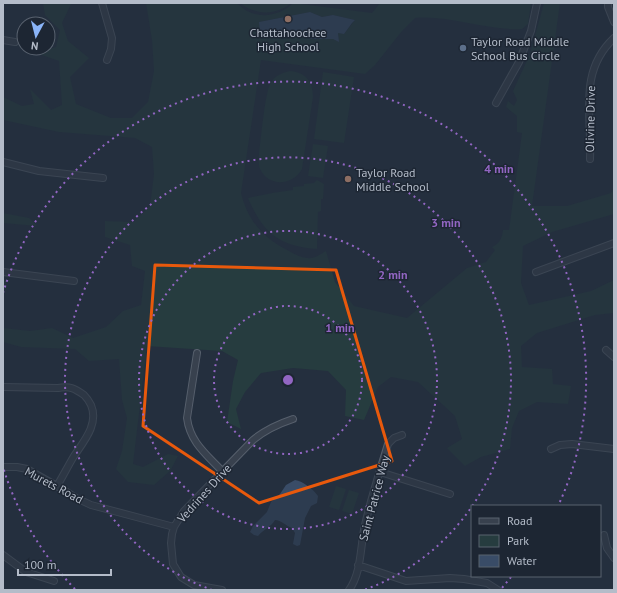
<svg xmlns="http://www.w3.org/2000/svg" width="617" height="593" viewBox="0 0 617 593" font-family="'PT Sans',sans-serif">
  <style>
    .green { fill: #263c3f; fill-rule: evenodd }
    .water { fill: #394c67 }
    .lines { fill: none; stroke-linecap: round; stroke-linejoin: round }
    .street-casing { stroke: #565f6c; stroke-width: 8 }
    .street { stroke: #38414e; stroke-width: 6 }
    .marked { fill: none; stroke: #e8590c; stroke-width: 3; stroke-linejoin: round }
    .ring { fill: none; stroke: #9266c3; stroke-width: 2; stroke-dasharray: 2 4 }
    .education-dot { fill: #8d6e63; stroke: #1d2633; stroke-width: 1.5 }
    .service-dot { fill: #5c6f8a; stroke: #1d2633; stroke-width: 1.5 }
    .labels { text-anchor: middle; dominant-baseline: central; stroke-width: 3; stroke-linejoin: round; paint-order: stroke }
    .poi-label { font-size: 12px; fill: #b4bcc9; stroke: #1d2633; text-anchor: start }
    .street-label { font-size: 12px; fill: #b4bcc9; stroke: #1d2633 }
    .centre { fill: #9266c3; stroke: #1d2633; stroke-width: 2 }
    .ring-label { font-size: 12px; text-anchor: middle; font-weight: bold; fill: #9266c3; stroke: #1d2633; stroke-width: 3; stroke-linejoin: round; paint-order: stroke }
  </style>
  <rect width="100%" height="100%" fill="#242f3e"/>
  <path class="green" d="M43,3L71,4L62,23L68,41L89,58L70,77L76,104L111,118H132L148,102L154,71L152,40L146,3H236C240,5 243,9 247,11C262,19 281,15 293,3L372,13L380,3H531L528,24L522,29C487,31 449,15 415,18L402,31L375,65L365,74L261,60L241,193C248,221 263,238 289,251C296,255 304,259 312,258C317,257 322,253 326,251L335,282L354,306L407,318L467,268L486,262L495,250L492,247C499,244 502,239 503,230H509L522,133L517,132V116L506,107L508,101L514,106L517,100L513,91L530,54L544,3H560L532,206H567L611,193L614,188V214L552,232L523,246L521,283L529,305L591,291L614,280V313L595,315L537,333L521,346L522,367L552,369L553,384L571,386L568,404L537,402L519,411L512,428L510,449L481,457L465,466L447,448L462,439L455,416L418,382L391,377L378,387L364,420L345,416L346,390L328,371L293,368L261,373L245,392L236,409L241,429L227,422L233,381L238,360L222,351L147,346L133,464L143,467L168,454L178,456L170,471L154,485L128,482L116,469L122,451L127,418L122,400L119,359L89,361L75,349L21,347L3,342V328L30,331L52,328L73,338L106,327L123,311L141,305L145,271L132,266L130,245L105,237V221L134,222L150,206L154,174L152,147L135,138L59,132L3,120V97L22,106L34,104L30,89L51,110L62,105L59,61L36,53L56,47L60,30L45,15ZM310,12L322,17L333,15L355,20L344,34L338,33L339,42L333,39H311L285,32H261L259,22Z
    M240,3H291C276,16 255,15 240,3Z
    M290,71C305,72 313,81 313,97L302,169C293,186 268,187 260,169C258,164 259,158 259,153C261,139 265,91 271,82C276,75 282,73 290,71Z
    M323,72L354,77L344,143L314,139Z
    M313,144L328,146L323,178L308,176Z
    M317,180L324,184L323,199H321V211L318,212L317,249C279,246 263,233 248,198L272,193L293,190V187L304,186V184L314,183Z
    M3,213L29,218L37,226L3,223Z
    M336,486L346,489L339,510L329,507Z
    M349,490L359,493L352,514L342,511Z"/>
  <path class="water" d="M310,12L322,17L333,15L355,20L352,23L344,34L338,33L339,42L333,39H311L285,32H260L259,22Z
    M295,480C303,481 314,490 318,496L317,503L311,506L305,518L300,545L297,546L293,544L295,533L292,528C286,526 281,520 275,520C271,527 264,529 258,536L254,535L250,532L253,526L267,512L271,502L280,494L286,485Z"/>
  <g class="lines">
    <g class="street-casing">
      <path id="street" d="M102,3L112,38L111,49L107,60
        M608,3V7L614,22
        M3,40L15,42
        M496,103L519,62L531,31L537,3
        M590,159C592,114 578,72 614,38
        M3,162L39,171L103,178
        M3,272L74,281
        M536,272L614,243
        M606,350L614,357
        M197,353L187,418C190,442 206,454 222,471
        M3,387L58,388C70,386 74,388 84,395C87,398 89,401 91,405C99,424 84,441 74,456C68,466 63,476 57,486
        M551,449L560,445L572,444L614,449
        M3,467H17L27,469L57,486L76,498L91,505L174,527
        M380,472L450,494
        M604,535L607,548L614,558
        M3,555L26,572L54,581
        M358,565L406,581L450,578L464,579L487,583L498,590
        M222,590L194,585L181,577L173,564L171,543L172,534L174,527L184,511L253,440C265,430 278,424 293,419
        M349,590C362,572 360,546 365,525C371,498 380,471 388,444L394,438L402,435"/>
    </g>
    <use href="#street" class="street"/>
  </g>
  <path d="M0 0H617V593H0ZM155,265L336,270L392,461L259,503L143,426Z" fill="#242f3e" fill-opacity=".55" fill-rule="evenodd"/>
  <path class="marked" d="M155,265L336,270L392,461L259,503L143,426Z"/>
  <g class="ring">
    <circle cx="288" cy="380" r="74"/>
    <circle cx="288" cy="380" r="149"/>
    <path d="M212 590A223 223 0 1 1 364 590"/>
    <path d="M511 577A298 298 0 0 1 501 589M75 589A298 298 0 0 1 3 467M3 293A298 298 0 1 1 558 506"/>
  </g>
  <g class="education-dot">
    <circle cx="288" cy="19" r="4"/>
    <circle cx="348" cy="179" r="4"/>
  </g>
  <circle class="service-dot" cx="463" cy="48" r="4"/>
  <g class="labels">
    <g class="poi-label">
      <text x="288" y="32" text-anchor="middle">Chattahoochee<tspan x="288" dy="14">High School</tspan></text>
      <text x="471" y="41">Taylor Road Middle<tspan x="471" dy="14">School Bus Circle</tspan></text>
      <text x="356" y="172">Taylor Road<tspan x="356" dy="14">Middle School</tspan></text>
    </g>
    <g class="street-label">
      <text transform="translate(590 119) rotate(-89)">Olivine Drive</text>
      <text transform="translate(54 485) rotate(28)">Murets Road</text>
      <text transform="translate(204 493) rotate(-48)">Vedrines Drive</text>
      <text transform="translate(374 498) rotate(-75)">Saint Patrice Way</text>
    </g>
  </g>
  <circle cx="288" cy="380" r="6" class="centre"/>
  <g class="ring-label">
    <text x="499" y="173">4 min</text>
    <text x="446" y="227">3 min</text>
    <text x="393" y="279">2 min</text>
    <text x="340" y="332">1 min</text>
  </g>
  <rect width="617" height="593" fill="none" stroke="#b4bcc9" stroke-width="8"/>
  <rect x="471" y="505" width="130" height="72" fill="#1d2633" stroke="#59626f"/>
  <rect x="479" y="518" width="20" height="6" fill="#38414e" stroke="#59626f"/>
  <text x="507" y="525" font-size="12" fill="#b4bcc9">Road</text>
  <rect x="479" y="535" width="20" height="12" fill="#263c3f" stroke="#59626f"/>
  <text x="507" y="545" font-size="12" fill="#b4bcc9">Park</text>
  <rect x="479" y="555" width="20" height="12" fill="#394c67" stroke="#59626f"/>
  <text x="507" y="565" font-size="12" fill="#b4bcc9">Water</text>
  <g transform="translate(36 36) rotate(187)"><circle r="19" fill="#1d2633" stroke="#59626f"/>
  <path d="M0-3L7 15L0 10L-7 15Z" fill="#8ab4f8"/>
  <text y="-6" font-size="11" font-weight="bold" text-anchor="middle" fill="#b4bcc9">N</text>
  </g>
  <path d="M18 569v6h93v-6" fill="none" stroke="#b4bcc9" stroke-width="2"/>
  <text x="24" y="569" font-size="12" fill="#b4bcc9" stroke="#1d2633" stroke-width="3" paint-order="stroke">100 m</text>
</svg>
